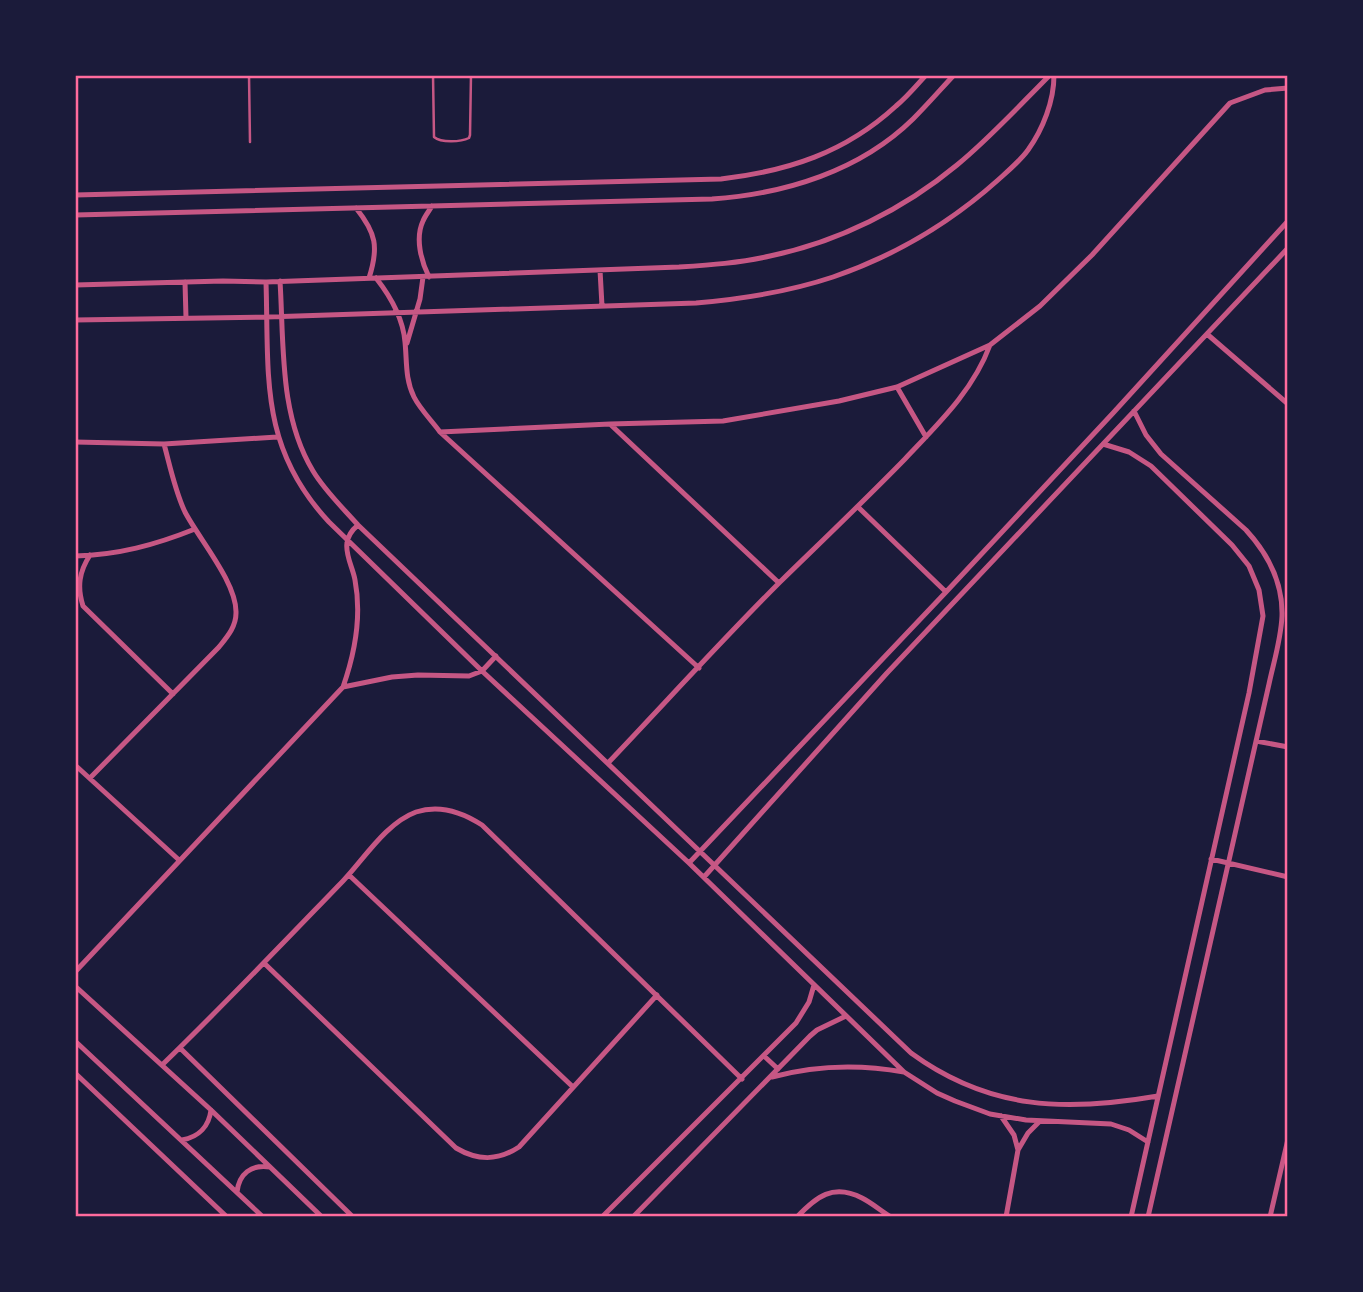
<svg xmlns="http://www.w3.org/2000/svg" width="1363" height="1292" viewBox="0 0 1363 1292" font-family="'Public Sans',sans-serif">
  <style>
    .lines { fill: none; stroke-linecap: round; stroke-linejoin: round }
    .service { stroke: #c65784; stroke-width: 2.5 }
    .minor { stroke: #c65784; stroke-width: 5 }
    .neatline { fill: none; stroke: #ff6b9d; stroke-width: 2.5 }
  </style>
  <rect width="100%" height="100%" fill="#1b1b3a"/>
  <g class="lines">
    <path class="service" d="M249,75L250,142
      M433,75L434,137C441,143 461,142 469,138L470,135L471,75"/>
    <path class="minor" d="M75,195L721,179C788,171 845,153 896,106C907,97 916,86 926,75
      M356,208C376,233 379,247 369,278
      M75,215L712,199C785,194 860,171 913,119C927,105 940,90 954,75
      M600,270L602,306
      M429,277C421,261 415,238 423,221C425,216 429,211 432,206
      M376,278C391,297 403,318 405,342C407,361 405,379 414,397C420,409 432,421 440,432L699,668
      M280,281C284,344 279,415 313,471C325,491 342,507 358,525L911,1053C989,1110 1066,1112 1158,1096
      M185,282L186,318
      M266,282C269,376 259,447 329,522L482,671L689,863L904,1072L937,1093L955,1101L990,1114L1026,1120L1111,1124L1129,1130L1148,1142
      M75,285L223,281L266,282L679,267C710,265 740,263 770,256C838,242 904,209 957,165C989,139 1020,105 1050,75
      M75,320L267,317L696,303C743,299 788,292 833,277C894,256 950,223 998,180C1008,171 1020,161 1028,150C1043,129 1054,101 1054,75
      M1207,334L1288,404
      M407,343L420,299L423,277
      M897,387L926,437
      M1134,411L1146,435L1161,454L1246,530C1268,554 1283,582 1282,616C1281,639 1274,661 1269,684C1260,723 1251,763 1242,803C1211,941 1179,1079 1148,1217
      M611,425L779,583
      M440,432L610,424L723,421L839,401L897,387L990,345L1040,306L1092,255L1230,103L1265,90L1288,88
      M75,442L164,444L277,437
      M1103,444L1129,452L1151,466L1232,545L1249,566L1259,590L1263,616L1249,693L1131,1217
      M858,507L946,592
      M90,555C79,572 77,587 83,606L173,694
      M75,556C118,555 155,545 195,529
      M343,687L392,677L418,675L469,676L482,671L496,656
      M1256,741L1288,747
      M608,763C665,703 721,641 780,582C822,541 864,501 905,459C938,424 973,391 990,345
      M75,765L179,860
      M90,778L219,647C227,637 236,627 236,613C237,583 199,539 185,512C175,491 170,466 164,444
      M1211,859L1288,877
      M689,863L946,592L1114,412L1288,221
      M349,875L573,1087
      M704,877L887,673L1288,248
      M264,963L456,1148C478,1161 498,1161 519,1147L657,995
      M75,972L343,687C355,653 362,617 355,580C353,568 345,555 347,543C348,535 352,530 358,525
      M75,986L211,1110L322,1217
      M75,1041L263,1217
      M180,1048L353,1217
      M764,1056L778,1069
      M162,1065C224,1005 283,943 343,881C364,859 386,823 416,812C440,804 462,812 482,825L742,1079
      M75,1073L227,1217
      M772,1077C816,1065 859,1064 904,1072
      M1001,1116L1014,1135L1018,1150
      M182,1140C199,1137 209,1126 211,1110
      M237,1192C239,1174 251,1164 270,1167
      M602,1217L796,1023L809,1002L814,985
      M633,1217L810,1036L817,1030L846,1016
      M797,1217C816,1197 833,1183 862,1198C872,1203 881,1211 891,1217
      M1006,1217L1018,1150L1028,1133L1040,1121
      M1270,1217L1288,1139"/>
  </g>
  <rect width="1363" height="1292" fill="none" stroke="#1b1b3a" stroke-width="154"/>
  <rect x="77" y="77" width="1209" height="1138" class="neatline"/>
</svg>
